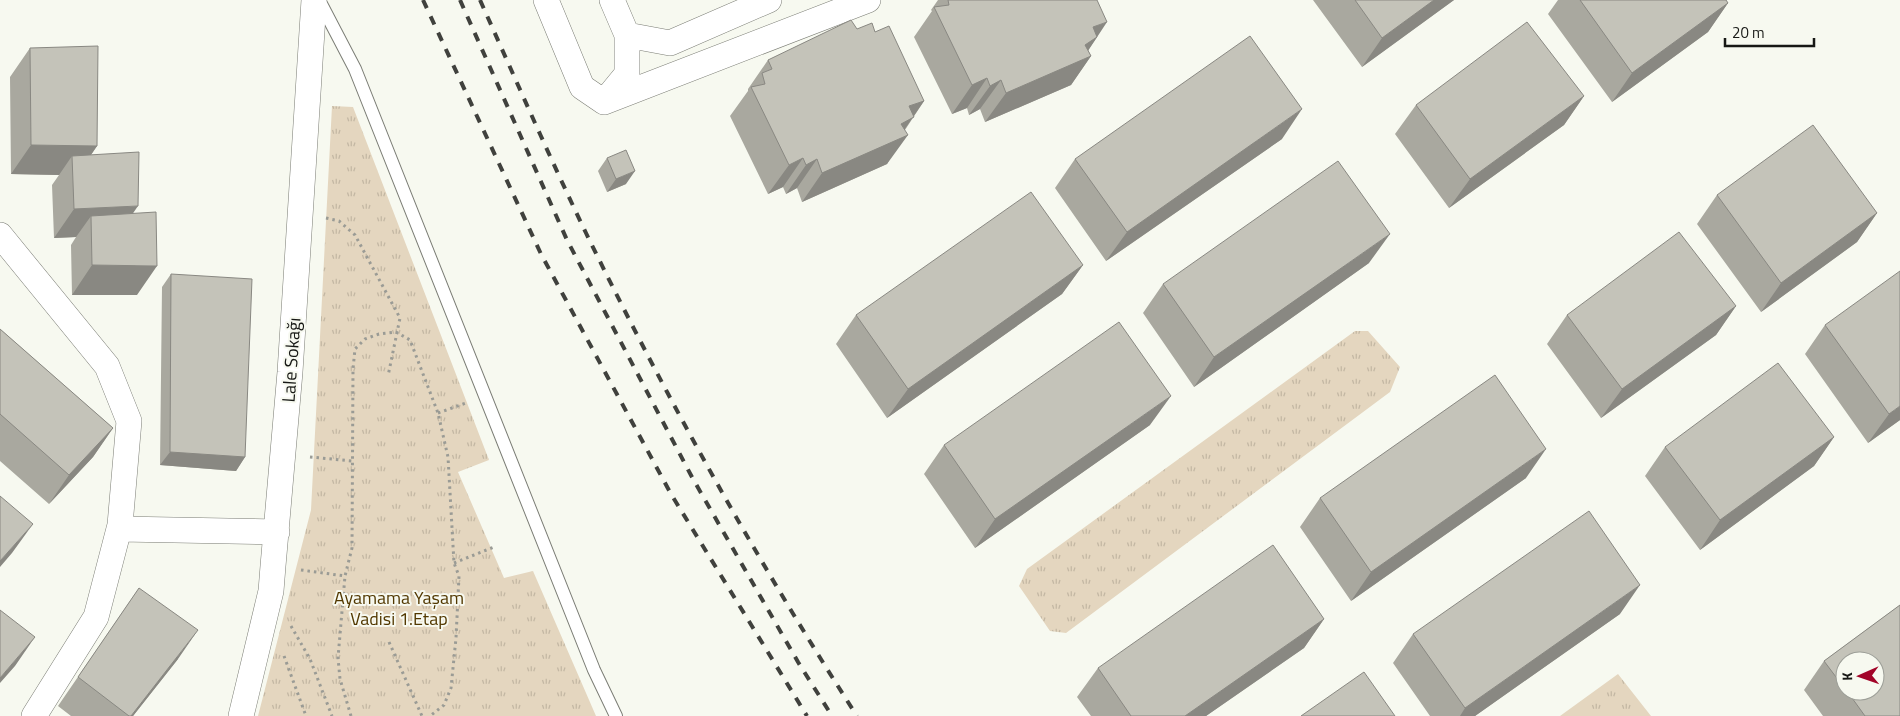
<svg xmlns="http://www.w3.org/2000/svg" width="1900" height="716" viewBox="0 0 1900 716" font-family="'Titillium Web',sans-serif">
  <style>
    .park { fill: url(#park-tufts) }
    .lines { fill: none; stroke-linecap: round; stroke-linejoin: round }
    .lane-casing { stroke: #7b7d75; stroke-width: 14 }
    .street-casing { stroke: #7b7d75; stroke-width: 26 }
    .path { stroke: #9a9b95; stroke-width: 3; stroke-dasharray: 2.5 4; stroke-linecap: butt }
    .lane { stroke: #fff; stroke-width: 12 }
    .street { stroke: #fff; stroke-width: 25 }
    .rail { stroke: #40413d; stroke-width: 4; stroke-dasharray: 9 9; stroke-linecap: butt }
    .wall { fill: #a9a89f; fill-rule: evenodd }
    .shaded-wall { fill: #898882 }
    .building { fill: #c4c3b9; stroke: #898882 }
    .labels { text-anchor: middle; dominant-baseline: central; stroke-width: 4; stroke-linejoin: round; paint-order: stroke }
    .street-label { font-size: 18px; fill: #171815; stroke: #f7f9f0 }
    .park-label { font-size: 18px; fill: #523800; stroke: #f7f9f0 }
  </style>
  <defs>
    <pattern id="park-tufts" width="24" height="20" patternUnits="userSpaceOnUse" patternTransform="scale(1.25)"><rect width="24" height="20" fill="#e4d6bf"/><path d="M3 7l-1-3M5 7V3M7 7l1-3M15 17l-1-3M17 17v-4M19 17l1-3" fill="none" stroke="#c3b7a3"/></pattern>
  </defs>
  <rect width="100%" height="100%" fill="#f7f9f0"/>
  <path class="park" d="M332,106L353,107L489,460L458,472L504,578L533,571L596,716H258L311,510Z
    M1355,331H1368L1400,367L1390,392L1066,633L1050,631L1019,586L1027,569Z
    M1618,674L1651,716H1560Z"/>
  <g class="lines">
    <g class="lane-casing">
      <path id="lane" d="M319,0L355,69L594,670L616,716"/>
    </g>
    <g class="street-casing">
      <path id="street" d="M546,0L582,87L604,102L868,0
        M612,0L627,35L670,43L769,0
        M604,102L627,74V35
        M0,235L107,366L129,421L120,525L96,617L34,716
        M120,529L277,532
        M241,716L271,591L273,566L290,372L314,0"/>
    </g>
    <path class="path" d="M326,218L339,221L355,235L400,318L388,376
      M438,413L466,403
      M310,457L352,461
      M454,563L494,547
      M301,570L345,576
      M291,626L310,659L332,716
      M389,642L422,716
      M284,656L306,716
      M351,716L340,679L338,658L345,576L352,548L353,369L355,349L365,339L379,334L396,332L410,340L438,413L448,457L454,563L459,576L456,638L451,688L444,705L430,716"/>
    <use href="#lane" class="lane"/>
    <use href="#street" class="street"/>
    <path class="rail" d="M423,0L541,254L671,494L807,716
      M460,0L567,240L693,479L798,662L832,716
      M480,0C515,78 549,156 586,233C667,399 757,561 857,716"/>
  </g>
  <path class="wall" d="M938,0H1097V37L1088,50L1091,56L1071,85L985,122L980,109L969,115L967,108L952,114L914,37L932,11L931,10Z
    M1313,0H1454L1362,67Z
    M1558,0H1726L1728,3L1708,32L1612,102L1548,14Z
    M857,29L875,32L924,101L905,130L887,164L802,202L797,188L786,194L783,187L768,194L730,116L748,91V89L768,60Z
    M30,48L97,146L91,155L133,213L137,295H72L71,245L76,237L54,238L52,185L59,175L11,174L10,77Z
    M1584,96L1564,125L1449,208L1395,134L1416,105Z
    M1282,139L1106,261L1055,188L1075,159Z
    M607,158L626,184L607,192L598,171Z
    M1717,195L1877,213L1857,242L1761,312L1697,224Z
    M1369,263L1194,387L1143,313L1163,284Z
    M1083,265L1062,294L887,418L836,344L856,315Z
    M171,274L245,457L236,471L160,465L162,287Z
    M1736,306L1716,335L1601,418L1547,344L1567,315Z
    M1825,325L1900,420L1868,443L1805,354Z
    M0,329L113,428L93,457L49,504L0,461Z
    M1150,425L975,548L924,474L944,445Z
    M1834,437L1814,466L1700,550L1645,476L1665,447Z
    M1526,478L1351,601L1300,527L1320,498Z
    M139,588L178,659L133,716H71L58,706Z
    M1900,605V716H1823L1804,690L1824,661ZM1845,661H1875V691H1845Z
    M1620,614L1475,716H1430L1393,663L1413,634Z
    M1324,619L1304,648L1206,716H1091L1077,697L1098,668Z"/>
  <path class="shaded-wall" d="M1434,0H1454L1362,67L1382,38Z
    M1728,3L1708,32L1612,102L1632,73Z
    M1107,22L1082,60L1091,56L1071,85L985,122L1006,93L1093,27Z
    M987,78L967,108L952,114L972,85Z
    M1001,80L980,109L969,115L990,86Z
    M1584,96L1564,125L1449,208L1470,179Z
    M924,101L898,139L908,135L887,164L802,202L822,173L909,106Z
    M1302,109L1282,139L1106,261L1127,232Z
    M31,145L97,146L77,175L72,156L59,175L11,174Z
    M803,158L783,187L768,194L789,165Z
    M817,159L797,188L786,194L806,165Z
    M635,171L626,184L607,192L616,179Z
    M138,206L118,235L91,216L76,237L54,238L74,209Z
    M1877,213L1857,242L1761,312L1781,283Z
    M1390,234L1369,263L1194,387L1214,357Z
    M92,265L157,266L137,295H72Z
    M1083,265L1062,294L887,418L908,389Z
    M1736,306L1716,335L1601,418L1622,389Z
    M1171,396L1150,425L975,548L995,519Z
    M1900,406V420L1868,443L1889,414Z
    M113,428L93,457L49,504L69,475Z
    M1834,437L1814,466L1700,550L1720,520Z
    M1546,449L1526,478L1351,601L1371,572Z
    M170,452L245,457L236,471L160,465Z
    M33,524L12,553L0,567V561Z
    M1640,585L1620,614L1475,716H1460L1465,708Z
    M1324,619L1304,648L1206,716H1185Z
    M198,630L178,659L133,716H131Z
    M35,637L15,666L0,683V678Z"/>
  <path class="building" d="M948,0H1097L1107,22L1093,27L1097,37L1085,45L1091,56L1006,93L1001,80L990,86L987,78L972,85L934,7L949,5Z
    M1355,0H1434L1382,38Z
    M1580,0H1726L1728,3L1632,73Z
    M851,20L857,29L872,23L875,32L889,26L924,101L909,106L914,117L901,124L908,135L822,173L817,159L806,165L803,158L789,165L751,87L765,84L762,73L772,69L768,60Z
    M1527,22L1584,96L1470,179L1416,105Z
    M1250,36L1302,109L1127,232L1075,159Z
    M98,46L97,146L31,145L30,48Z
    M1813,125L1877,213L1781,283L1717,195Z
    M626,150L635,171L616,179L607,158Z
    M139,152L138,206L74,209L72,156Z
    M1338,161L1390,234L1214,357L1163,284Z
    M1031,192L1083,265L908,389L856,315Z
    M156,212L157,266L92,265L91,216Z
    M1679,232L1736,306L1622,389L1567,315Z
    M1900,271V406L1889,414L1825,325Z
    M171,274L252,279L245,457L170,452Z
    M1119,322L1171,396L995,519L944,445Z
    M0,329L113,428L69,475L0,414Z
    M1778,363L1834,437L1720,520L1665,447Z
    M1495,375L1546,449L1371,572L1320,498Z
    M0,496L33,524L0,561Z
    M1589,511L1640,585L1465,708L1413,634Z
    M1273,545L1324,619L1185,716H1131L1098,668Z
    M139,588L198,630L131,716H129L78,677Z
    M1900,605V716H1865L1847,691H1875V661H1845V689L1824,661Z
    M0,610L35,637L0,678Z
    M1364,672L1395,716H1301Z"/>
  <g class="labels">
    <g class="street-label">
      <text transform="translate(291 360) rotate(-86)">Lale Sokağı</text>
    </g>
    <g class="park-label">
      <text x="399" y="597">Ayamama Yaşam<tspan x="399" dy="21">Vadisi 1.Etap</tspan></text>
    </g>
  </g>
  <g transform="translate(1860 676) rotate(268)"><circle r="24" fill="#f7f9f0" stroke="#9d9f98"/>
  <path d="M0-4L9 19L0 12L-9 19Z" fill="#a20428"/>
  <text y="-8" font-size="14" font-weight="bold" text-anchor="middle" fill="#171815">K</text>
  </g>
  <path d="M1725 38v8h89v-8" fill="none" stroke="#171815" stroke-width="2.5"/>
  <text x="1732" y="38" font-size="15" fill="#171815" stroke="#f7f9f0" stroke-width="4" paint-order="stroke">20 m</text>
</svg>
